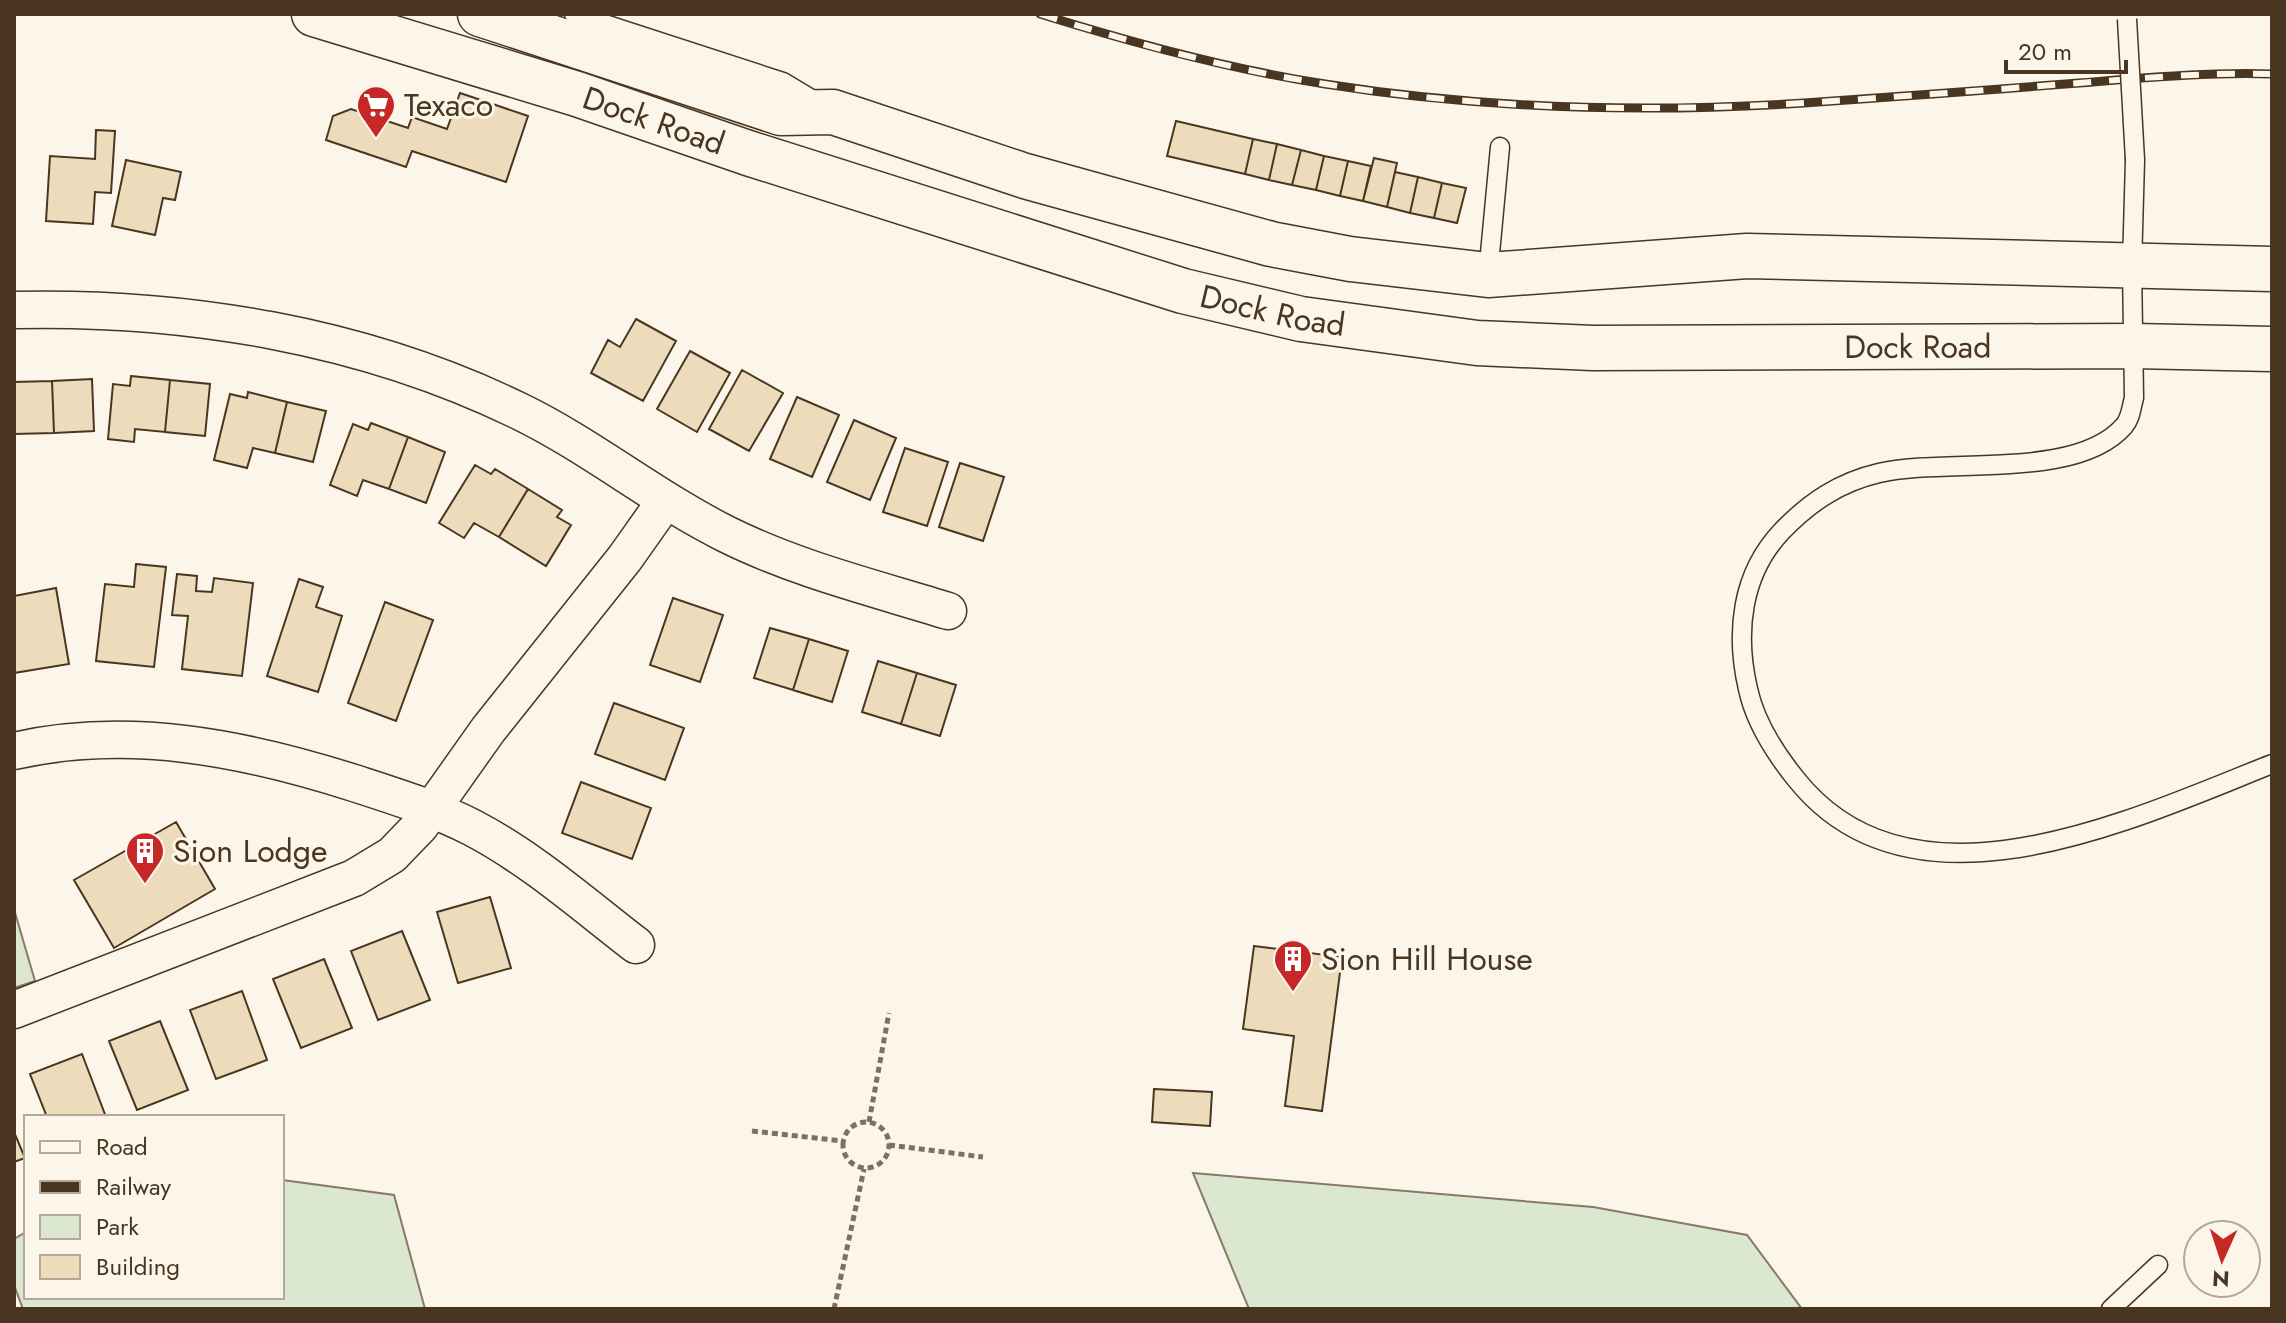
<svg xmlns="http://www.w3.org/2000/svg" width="2286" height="1323" viewBox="0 0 2286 1323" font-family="Jost,sans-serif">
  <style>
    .green { fill: #dce7d0; stroke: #887966; stroke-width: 2 }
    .building { fill: #ecdcbc; stroke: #4a3520; stroke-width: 2 }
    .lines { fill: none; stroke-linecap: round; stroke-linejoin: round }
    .lane-casing { stroke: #4a3520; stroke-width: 21 }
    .street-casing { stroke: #4a3520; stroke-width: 39 }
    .secondary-casing { stroke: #4a3520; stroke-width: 47 }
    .path { stroke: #7f6f5c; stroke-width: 5; stroke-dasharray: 6 4; stroke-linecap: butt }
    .lane { stroke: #fbf6e9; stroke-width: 18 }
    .street { stroke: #fbf6e9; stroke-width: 36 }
    .secondary { stroke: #fbf6e9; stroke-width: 44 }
    .rail-casing { stroke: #4a3520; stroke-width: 9 }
    .rail { stroke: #fbf6e9; stroke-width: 6; stroke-dasharray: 18; stroke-linecap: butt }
    .lane-bridge-casing { stroke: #4a3520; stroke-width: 21; stroke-linecap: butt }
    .lane-bridge { stroke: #fbf6e9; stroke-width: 18 }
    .labels { text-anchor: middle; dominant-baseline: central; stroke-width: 6; stroke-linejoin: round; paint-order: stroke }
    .poi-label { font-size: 32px; fill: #4a3520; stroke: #fbf6e9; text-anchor: start }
    .street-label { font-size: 32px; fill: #4a3520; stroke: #fbf6e9 }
  </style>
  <rect width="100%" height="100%" fill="#fbf6e9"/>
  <path class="green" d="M14,909L35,981L14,988Z
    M1193,1173L1593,1207L1747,1235L1802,1309H1249Z
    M282,1180L394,1195L425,1309H23L14,1285V1239L26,1232V1297H282Z"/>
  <path class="building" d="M460,93L528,116L506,182L412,151L406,167L326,140L333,116L351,109L408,128L412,117L447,129Z
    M1176,121L1253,139L1245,174L1167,156Z
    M96,130L115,131L111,193L95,192L93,224L46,221L50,156L95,159Z
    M1253,139L1277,144L1269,180L1245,174Z
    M1277,144L1301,150L1292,185L1269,180Z
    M1301,150L1324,156L1316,190L1292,185Z
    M1324,156L1348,161L1340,196L1316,190Z
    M1374,158L1397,163L1387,207L1363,201Z
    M126,160L181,172L175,200L163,198L155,235L112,226Z
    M1348,161L1371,166L1363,201L1340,196Z
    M1395,172L1418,177L1410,213L1387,207Z
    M1418,177L1442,183L1434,218L1410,213Z
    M1442,183L1466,188L1457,223L1434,218Z
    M636,319L676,341L643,401L591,373L608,340L620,347Z
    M690,351L730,373L697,432L657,409Z
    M742,370L783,393L749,451L709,429Z
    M131,376L170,380L165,432L135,429L134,442L108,439L113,384L130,386Z
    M92,379L94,431L54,433L52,381Z
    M170,380L210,384L205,436L165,432Z
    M52,381L54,433L14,434V382Z
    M248,392L287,402L275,453L253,448L247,468L214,460L230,394L247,398Z
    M797,397L839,415L812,477L770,459Z
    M287,402L326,411L313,462L275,453Z
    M854,420L896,438L870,500L827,482Z
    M371,423L408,437L389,489L363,480L357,496L330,485L353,424L368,430Z
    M408,437L445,452L426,503L389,489Z
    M905,448L948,462L927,526L883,512Z
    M960,463L1004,477L983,541L939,527Z
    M475,465L491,474L495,469L528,489L499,537L474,523L464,538L439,523Z
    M528,489L562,510L557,517L571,525L546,566L499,537Z
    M136,564L166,567L154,667L96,661L105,584L134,587Z
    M177,574L197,576L196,591L212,592L214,578L253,583L242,676L182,669L188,616L172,615Z
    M299,579L323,587L316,607L342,616L318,692L267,676Z
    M56,588L69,664L14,673V596Z
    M673,598L723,615L700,682L650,665Z
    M385,602L433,620L396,721L348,703Z
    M770,628L809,639L793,690L754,678Z
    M809,639L848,651L832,702L793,690Z
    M878,661L917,673L901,724L862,712Z
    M917,673L956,685L940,736L901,724Z
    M614,703L684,728L665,780L595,754Z
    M581,782L651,808L632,859L562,833Z
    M176,822L215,889L114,948L74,880Z
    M490,897L511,968L458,983L437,912Z
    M402,931L430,1000L378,1020L351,951Z
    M1254,946L1342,957L1322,1111L1285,1106L1294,1036L1243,1029Z
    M324,959L352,1028L301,1048L273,979Z
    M242,991L267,1060L216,1079L190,1010Z
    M160,1021L188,1090L137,1110L109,1041Z
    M82,1054L106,1117H47L30,1074Z
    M1154,1089L1212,1092L1210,1126L1152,1122Z
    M14,1132L25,1158L14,1162Z"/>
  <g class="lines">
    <g class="lane-casing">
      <path id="lane" d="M574,14L783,82L818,103
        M2135,160L2132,266L2134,398C2131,408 2131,418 2124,426C2076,481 1946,457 1879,473C1840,482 1810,502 1782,531C1741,574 1735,633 1748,689C1755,722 1775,753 1796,779C1912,925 2133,819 2272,764
        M1488,275L1500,147
        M2111,1309L2158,1265"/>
    </g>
    <g class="street-casing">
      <path id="street" d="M14,310C185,306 363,335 519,411C591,446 654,498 726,534C796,569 874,588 948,611
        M14,751C129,725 244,748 354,783C394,796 436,809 473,828C532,859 584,905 636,945
        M14,1010L354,878L392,855L420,826L488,730L625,558L666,500"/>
    </g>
    <g class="secondary-casing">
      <g id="secondary">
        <path id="s1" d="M314,14L577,94L748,153L1183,291L1301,319L1477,343L1593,348L2134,346L2272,349"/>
        <path d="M480,14L781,113L833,112L1025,176L1271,244L1350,259L1488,275L1747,256L2272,269"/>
      </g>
    </g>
    <path class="path" d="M869,1122L889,1013
      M843 1145a23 23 0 1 1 46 0a23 23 0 1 1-46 0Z
      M752,1131L843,1141
      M889,1145L983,1157
      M834,1309L864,1169"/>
    <use href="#lane" class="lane"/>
    <use href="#street" class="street"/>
    <use href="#secondary" class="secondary"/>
    <g class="rail-casing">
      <path id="rail" d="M1040,14C1133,43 1228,69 1325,84C1483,109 1644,113 1804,103C1896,97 1987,90 2079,83C2143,78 2208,72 2272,74"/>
    </g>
    <use href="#rail" class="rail"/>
    <g class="lane-bridge-casing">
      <path id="lane-bridge" d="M2127,19L2135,160"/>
    </g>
    <use href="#lane-bridge" class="lane-bridge"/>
  </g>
  <defs>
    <g id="supermarket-pin" transform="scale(2)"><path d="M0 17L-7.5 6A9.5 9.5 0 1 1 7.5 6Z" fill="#c62828" stroke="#fbf6e9"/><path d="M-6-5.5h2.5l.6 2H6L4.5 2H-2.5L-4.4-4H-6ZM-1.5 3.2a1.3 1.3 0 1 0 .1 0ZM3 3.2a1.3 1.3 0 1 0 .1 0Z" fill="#fff"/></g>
    <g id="building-pin" transform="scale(2)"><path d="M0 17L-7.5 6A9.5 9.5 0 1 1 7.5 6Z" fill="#c62828" stroke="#fbf6e9"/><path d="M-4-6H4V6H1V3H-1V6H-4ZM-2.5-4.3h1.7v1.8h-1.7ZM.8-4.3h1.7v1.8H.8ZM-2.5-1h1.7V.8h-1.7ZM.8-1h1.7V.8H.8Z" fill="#fff"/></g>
  </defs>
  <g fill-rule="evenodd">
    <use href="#supermarket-pin" x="376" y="105"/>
    <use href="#building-pin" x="145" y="851"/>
    <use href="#building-pin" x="1293" y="959"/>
  </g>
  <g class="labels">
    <g class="poi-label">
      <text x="404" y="105">Texaco</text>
      <text x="173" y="851">Sion Lodge</text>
      <text x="1321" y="959">Sion Hill House</text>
    </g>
    <g class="street-label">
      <text stroke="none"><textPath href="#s1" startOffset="356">Dock Road</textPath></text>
      <text stroke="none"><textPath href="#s1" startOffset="1004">Dock Road</textPath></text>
      <text stroke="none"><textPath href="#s1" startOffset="1652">Dock Road</textPath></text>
    </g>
  </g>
  <rect width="2286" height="1323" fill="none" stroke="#4a3520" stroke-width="32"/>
  <rect x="24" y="1115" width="260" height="184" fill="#fbf6e9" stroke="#b4a999" stroke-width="2"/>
  <rect x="40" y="1141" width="40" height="12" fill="#fbf6e9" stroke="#b4a999" stroke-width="2"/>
  <text x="96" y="1155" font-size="24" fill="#4a3520">Road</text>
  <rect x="40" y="1181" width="40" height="12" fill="#4a3520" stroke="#b4a999" stroke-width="2"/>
  <text x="96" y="1195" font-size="24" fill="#4a3520">Railway</text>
  <rect x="40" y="1215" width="40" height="24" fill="#dce7d0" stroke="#b4a999" stroke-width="2"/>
  <text x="96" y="1235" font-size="24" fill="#4a3520">Park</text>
  <rect x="40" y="1255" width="40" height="24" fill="#ecdcbc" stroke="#b4a999" stroke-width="2"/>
  <text x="96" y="1275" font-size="24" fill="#4a3520">Building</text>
  <g transform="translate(2222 1259) rotate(183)"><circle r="38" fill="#fbf6e9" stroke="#b4a999" stroke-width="2"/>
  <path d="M0-6L14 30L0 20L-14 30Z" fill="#c62828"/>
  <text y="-12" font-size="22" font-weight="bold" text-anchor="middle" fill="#4a3520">N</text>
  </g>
  <path d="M2006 60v12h120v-12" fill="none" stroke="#4a3520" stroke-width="4"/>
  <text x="2018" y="60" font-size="24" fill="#4a3520" stroke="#fbf6e9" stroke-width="6" paint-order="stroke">20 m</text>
</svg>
